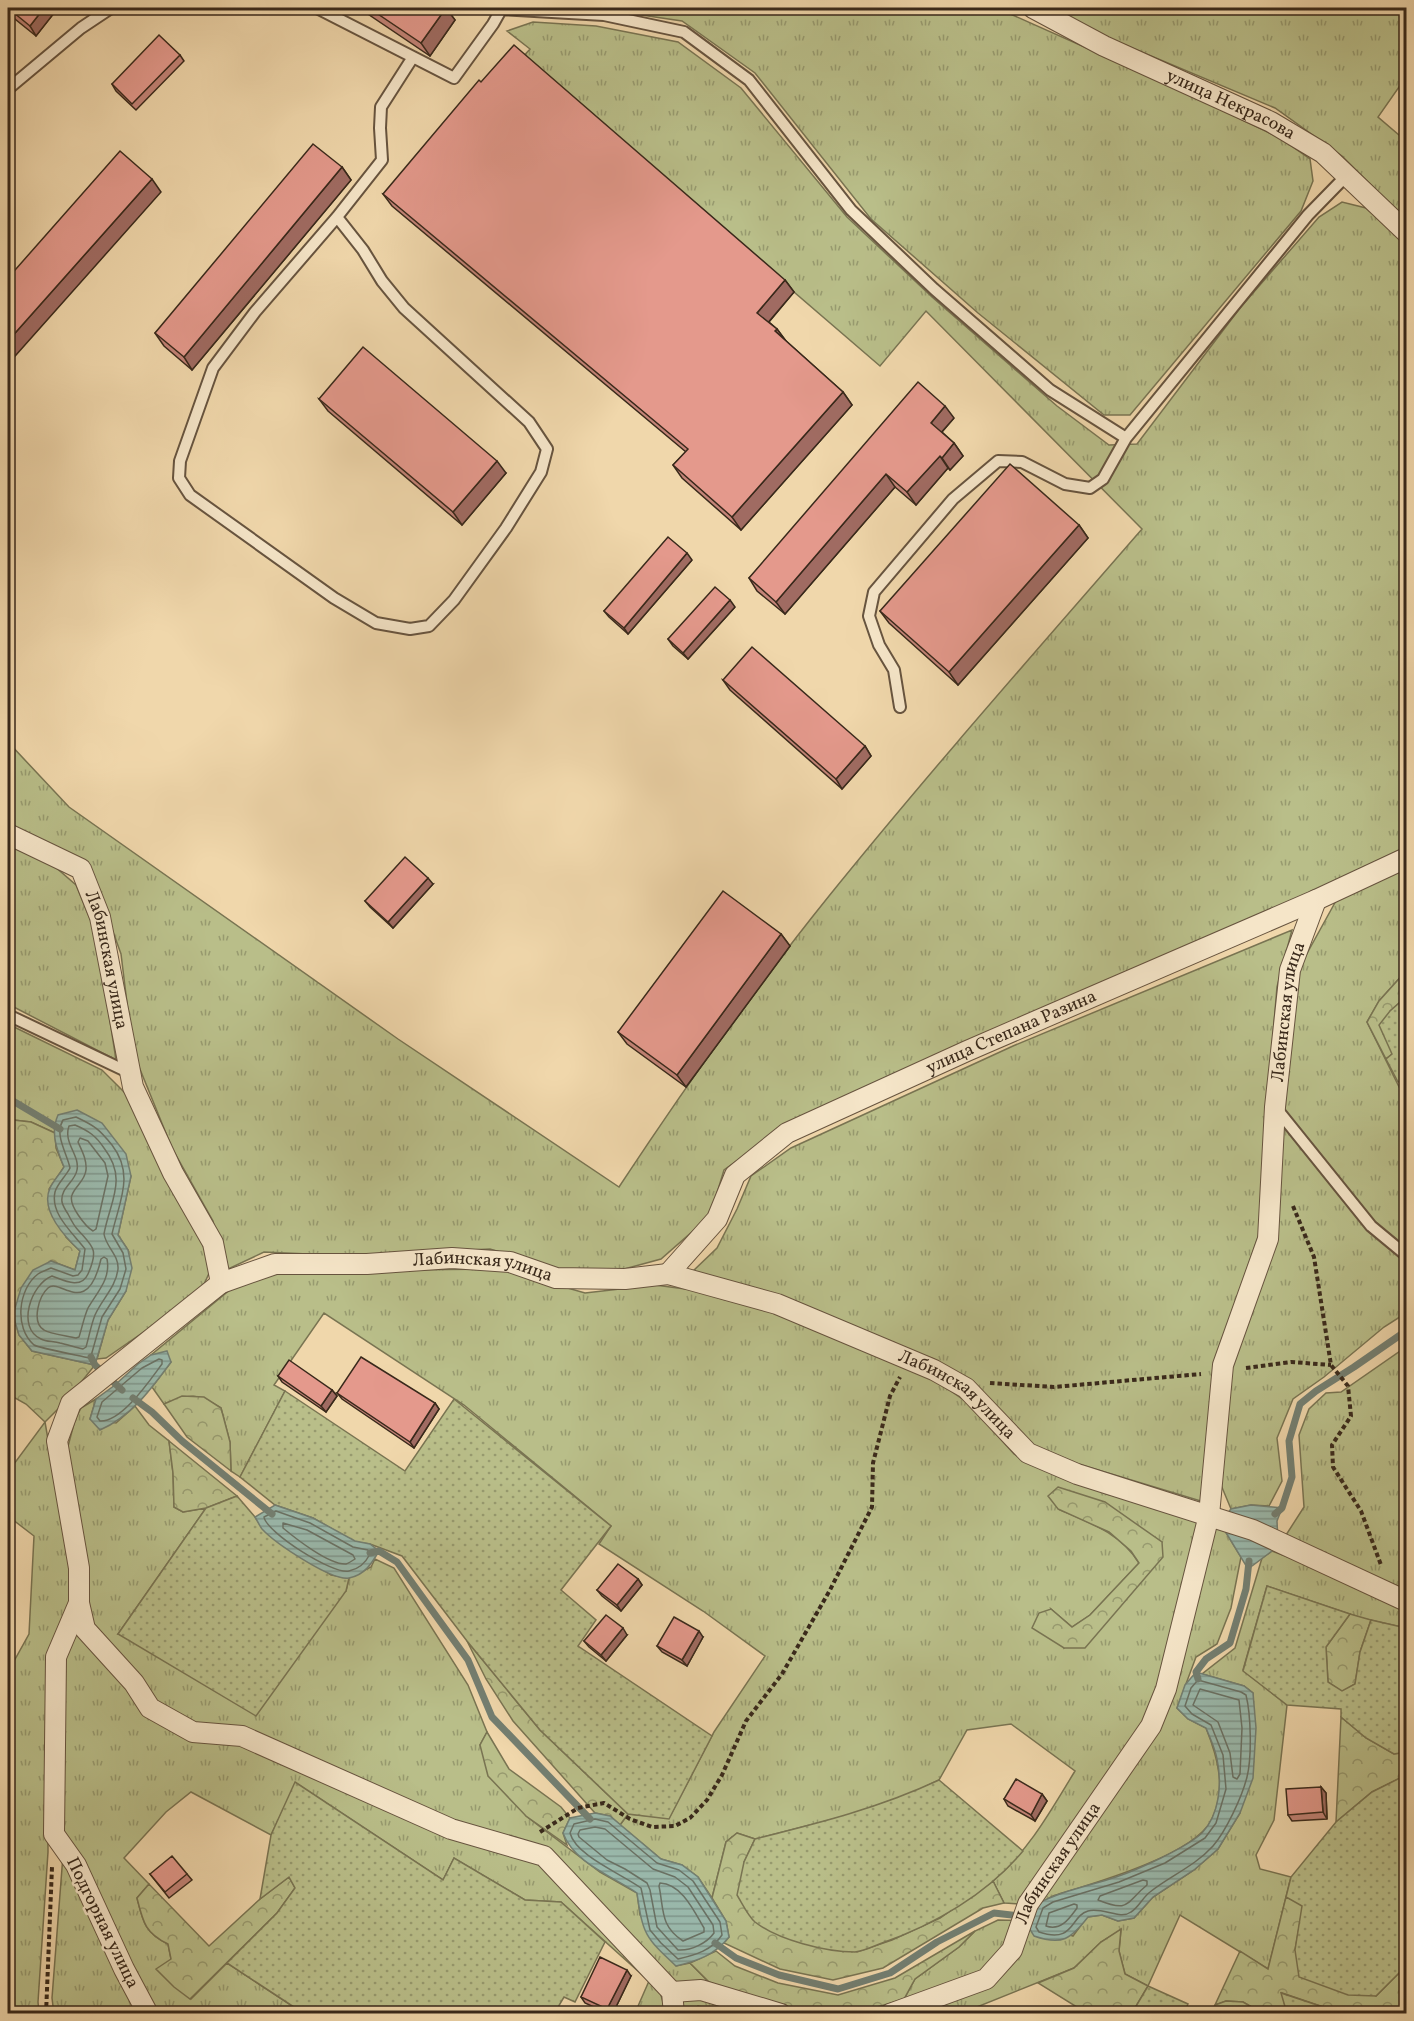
<svg xmlns="http://www.w3.org/2000/svg" width="1414" height="2021" viewBox="0 0 1414 2021" font-family="Vollkorn,serif">
  <style>
    .grass { fill: url(#grass-tufts); stroke: #797452; stroke-width: 1.5; fill-rule: evenodd }
    .forest { fill: url(#forest-crowns); stroke: #797452; stroke-width: 1.5 }
    .garden { fill: url(#garden-dots); stroke: #797452; stroke-width: 1.5 }
    .water { fill: url(#water-rules); stroke: #737f72; stroke-width: 1.5 }
    .lines { fill: none; stroke-linecap: round; stroke-linejoin: round }
    .shore { stroke: #6a7164; stroke-width: 1.5 }
    .stream { stroke: #737f72; stroke-width: 7 }
    .lane-casing { stroke: #67543f; stroke-width: 14 }
    .street-casing { stroke: #67543f; stroke-width: 22 }
    .path { stroke: #39291b; stroke-width: 4; stroke-dasharray: 4.5 3; stroke-linecap: butt }
    .lane { stroke: #f5e5c8; stroke-width: 10 }
    .street { stroke: #f5e5c8; stroke-width: 20 }
    .wall { fill: #c48478; stroke: #39291b; stroke-width: 1.5 }
    .shaded-wall { fill: #a06b62; stroke: #39291b; stroke-width: 1.5 }
    .building { fill: #e4998c; stroke: #39291b; stroke-width: 1.5 }
    .labels { text-anchor: middle; dominant-baseline: central; stroke-width: 5; stroke-linejoin: round; paint-order: stroke }
    .street-label { font-size: 18px; fill: #39291b; stroke: #f5e5c8 }
  </style>
  <defs>
    <pattern id="grass-tufts" width="24" height="20" patternUnits="userSpaceOnUse" patternTransform="scale(1.5)"><rect width="24" height="20" fill="#b9be89"/><path d="M3 7l-1-3M5 7V3M7 7l1-3M15 17l-1-3M17 17v-4M19 17l1-3" fill="none" stroke="#979a6f"/></pattern>
    <pattern id="forest-crowns" width="20" height="18" patternUnits="userSpaceOnUse" patternTransform="scale(1.5)"><rect width="20" height="18" fill="#b9be89"/><path d="M2 6a3 3 0 1 1 6 0M12 15a3 3 0 1 1 6 0" fill="none" stroke="#979a6f"/></pattern>
    <pattern id="garden-dots" width="8" height="8" patternUnits="userSpaceOnUse" patternTransform="scale(1.5)"><rect width="8" height="8" fill="#b9be89"/><path d="M2 2h.1M6 6h.1" fill="none" stroke="#979a6f" stroke-width="1.8" stroke-linecap="round"/></pattern>
    <pattern id="water-rules" width="6" height="5" patternUnits="userSpaceOnUse" patternTransform="scale(1.5)"><rect width="6" height="5" fill="#9ab9ac"/><path d="M0 2.5h6" fill="none" stroke="#7f968b"/></pattern>
  </defs>
  <rect width="100%" height="100%" fill="#f0d7ab"/>
  <filter id="stains"><feTurbulence type="fractalNoise" baseFrequency=".00333" numOctaves="4"/><feColorMatrix values="0 0 0 0 .2 0 0 0 0 .09 0 0 0 0 .02 0 0 0 .5 -.17"/></filter>
  <radialGradient id="worn" r=".72"><stop offset=".6" stop-color="#630" stop-opacity="0"/><stop offset="1" stop-color="#630" stop-opacity=".3"/></radialGradient>
  <path class="grass" d="M608,8H997L1174,87L1280,138L1310,159L1313,181L1301,211L1130,415H1104L978,313L871,219L755,73L682,21L621,12Z
    M1037,8H1406V77L1378,117L1406,141V220L1342,156L1275,108Z
    M533,22L596,26L678,42L741,88L847,217L932,297L1057,406L1109,445L1137,444L1240,308L1319,217L1342,202L1366,208L1406,243V847L1303,896L782,1129L724,1170L710,1216L661,1259L617,1271L556,1269L490,1249L353,1256L264,1252L224,1271L213,1221L172,1148L133,1052L121,954L89,865L8,827V742L69,807L398,1039L619,1187C685,1087 754,989 829,896C930,771 1037,650 1142,529L926,311L880,366L522,58L530,49L507,31Z
    M8,845L54,866L76,885L97,936L116,1060L8,1004Z
    M1406,868V971L1379,1001L1367,1022L1406,1101V1313L1384,1327L1324,1377L1293,1399L1277,1438L1282,1481L1269,1506L1251,1505L1231,1509L1221,1485L1231,1358L1275,1235L1284,1092L1299,968L1337,899Z
    M1292,930L1277,987L1267,1107L1261,1229L1215,1360L1204,1502L1075,1463L1032,1448L970,1384L934,1359L692,1272L717,1248L737,1209L751,1176L791,1148L1013,1046Z
    M8,1024L102,1070L126,1094L196,1225L211,1269L200,1293L106,1358L97,1359L108,1320L126,1291L128,1250L118,1235L131,1176L54,1125L55,1133L31,1122L14,1120L8,1125Z
    M501,1269L585,1293L655,1285L693,1290L772,1312L932,1378L968,1403L1014,1454L1044,1470L1223,1525L1225,1531L1241,1557L1231,1608L1217,1644L1196,1657L1177,1708L1188,1719L1206,1728C1218,1758 1227,1790 1211,1821C1191,1856 1095,1883 1056,1895C1049,1897 1043,1903 1036,1904C1026,1906 1014,1903 1004,1903L993,1881C1030,1849 1050,1812 1075,1771L1011,1724L967,1730L939,1780L910,1794L849,1815L755,1839L737,1833L726,1842L712,1898L698,1877L682,1865L661,1859L620,1825L628,1814L669,1818L714,1732L765,1656L703,1611L599,1544L611,1526L464,1405L324,1313L274,1385L285,1391L240,1477L231,1471L230,1442L221,1408C198,1393 190,1393 164,1404L152,1387L171,1362L151,1355L231,1289L282,1271ZM1058,1509L1162,1542L1064,1648L1051,1609L1072,1627L1090,1615L1139,1563C1119,1532 1090,1523 1058,1509Z
    M1406,1347V1595L1286,1535L1304,1507L1299,1435L1309,1409L1326,1393L1341,1392Z
    M96,1399L90,1419L116,1423L135,1406L149,1425L169,1441L173,1473L174,1507L183,1512L206,1508L118,1634L346,1591L349,1578L371,1567L375,1559L394,1568L468,1685L487,1732L480,1745L526,1816L600,1872L637,1893L640,1915L676,1966L690,1963L709,1982L772,2006L904,1999L915,1979L959,1947L975,1931L998,1920L1032,1921L1073,1936L1087,1917L1102,1915L1118,1921L1134,1918L1153,1897L1194,1870L1218,1849L1240,1813L1253,1708V1693L1244,1686L1202,1674L1235,1648L1262,1558L1272,1551L1344,1578L1406,1606V1628L1361,1618L1267,1586L1243,1670L1287,1705L1274,1820L1256,1855L1260,1869L1291,1877L1268,1969L1180,1915L1148,1986L1125,1974L1119,1951L1121,1930L1101,1942L1074,1968L962,2013L726,2014L698,2006L695,2013H679L546,1849L449,1824L197,1725L155,1700L91,1626L67,1450L75,1420L81,1408Z
    M45,1422L74,1590L47,1664L48,1852L38,2002L39,2013H8V1672L29,1634L34,1536L8,1516V1472Z
    M76,1618L147,1710L247,1743L541,1859L657,1981L666,2013H635L649,1981L561,1902L525,1900L454,1858L443,1880L296,1783L271,1835L191,1792L166,1812L124,1858L149,1884L137,1898C143,1922 145,1933 168,1944L171,1959L191,1999L227,1963L303,2013H157L59,1832L60,1658Z
    M63,1855L141,2013L54,2014L52,1998Z"/>
  <path class="forest" d="M1406,971V997L1390,1011L1392,1054L1386,1059L1367,1022L1379,1001Z
    M13,1120L31,1122L55,1133L56,1148L64,1167L49,1189L66,1237L80,1251L75,1270L51,1261L13,1315L19,1335L32,1351L95,1365L65,1402L45,1422L26,1404L8,1394V1125Z
    M182,1396L204,1397L221,1408L230,1442L231,1471L187,1437L164,1404Z
    M169,1441L237,1496L206,1508L183,1512L174,1507L173,1473Z
    M1058,1487L1105,1502L1162,1542L1163,1557L1085,1648H1064L1032,1628L1039,1613L1051,1609L1072,1627L1090,1615L1139,1563L1131,1551L1109,1532L1058,1509L1048,1496Z
    M1350,1614L1371,1620L1360,1652L1355,1684L1342,1692L1328,1682L1326,1647Z
    M467,1641L540,1730L628,1814L620,1825L610,1816L595,1813L513,1721L486,1679Z
    M1341,1717L1366,1738L1394,1754L1406,1752V1775L1372,1792L1336,1822Z
    M487,1732L509,1769L561,1807L570,1818L563,1833L567,1845L526,1816L488,1776L480,1745Z
    M737,1833L755,1839L744,1862L857,1952L892,1940L940,1918L993,1881L1004,1903L983,1908L883,1968L833,1980L780,1969L724,1943L729,1937L726,1921L712,1898L726,1842Z
    M289,1877L295,1888L277,1913L190,1999L174,1987L156,1969L171,1959L168,1944C145,1933 143,1922 137,1898L149,1884L209,1946L260,1899Z
    M1286,1897L1303,1905L1295,1950L1376,1996L1406,1966V2013H1341L1282,1993L1286,2010L1262,2013L1243,2002L1226,2001L1215,2005L1240,1951L1268,1969Z
    M1121,1929L1119,1951L1125,1974L1148,1986L1132,2013L1088,2014L1038,1983L1074,1968L1101,1942Z
    M975,1931L959,1947L915,1979L904,1999L874,2008L835,2012L772,2006L709,1982L690,1963L716,1951L735,1966L778,1983L838,1995L895,1978Z"/>
  <path class="garden" d="M1406,997V1081L1398,1082L1386,1059L1392,1054L1379,1025L1390,1011Z
    M285,1391L405,1471L454,1399L611,1526L561,1590L596,1620L578,1646L712,1736L669,1819L628,1814L540,1730L467,1641L402,1556L370,1544L355,1542L313,1518L275,1505L240,1477Z
    M237,1496L255,1517L262,1528L331,1575L349,1578L346,1591L256,1716L118,1634L206,1508Z
    M1267,1586L1350,1614L1326,1647L1328,1682L1342,1691L1355,1684L1360,1652L1371,1620L1406,1628V1752L1394,1754L1366,1738L1341,1717V1709L1287,1705L1243,1671Z
    M1406,1775V1966L1376,1996L1348,1995L1299,1977L1295,1950L1302,1906L1286,1897L1291,1877L1336,1822L1372,1792Z
    M939,1780L1023,1851C987,1894 934,1925 882,1943C874,1946 864,1951 855,1952C826,1952 778,1940 755,1922C748,1916 742,1903 737,1895L744,1862L755,1839C819,1823 879,1808 939,1780Z
    M295,1782L443,1880L454,1858L525,1900L561,1902L605,1942L575,2002L564,1997L554,2014L303,2013L227,1963L277,1913L295,1888L289,1877L260,1899L271,1835Z
    M1148,1986L1188,2004L1184,2013H1132Z
    M1281,1993L1341,2013H1267L1286,2010Z
    M1226,2001L1243,2002L1262,2013H1211L1215,2005Z"/>
  <path class="water" d="M77,1110L102,1123L126,1154L131,1176L118,1235L128,1250L132,1268L126,1291L108,1320L95,1365L32,1351L19,1335L13,1315L21,1288L33,1270L51,1261L75,1270L80,1251C65,1237 40,1210 50,1188C53,1181 60,1174 64,1167C57,1150 50,1133 58,1115Z
    M167,1351L171,1362C151,1389 132,1416 100,1430L90,1419L96,1399L115,1385L138,1364L151,1355Z
    M275,1505L313,1518L355,1541L370,1544L379,1551C372,1563 365,1575 349,1578C331,1581 275,1543 262,1529C259,1525 257,1520 255,1517Z
    M1251,1505L1282,1508L1277,1521L1278,1542L1272,1551L1248,1569L1225,1531L1222,1520L1231,1509Z
    M1196,1672L1244,1686L1253,1693L1256,1728L1253,1778L1240,1813L1218,1849L1194,1870L1153,1897L1134,1918L1118,1921L1102,1915L1088,1917C1071,1939 1062,1946 1034,1936L1029,1928L1037,1904C1061,1891 1089,1886 1116,1877C1137,1870 1186,1848 1202,1833C1220,1814 1222,1783 1217,1759C1215,1748 1210,1738 1206,1728L1188,1719L1177,1708L1185,1685Z
    M595,1813L610,1816L661,1859L682,1865L698,1877L726,1921L729,1937C715,1955 697,1961 676,1966C645,1937 643,1935 637,1893C612,1876 574,1863 563,1833L570,1818Z"/>
  <g class="lines">
    <path class="shore" d="M76,1117C95,1126 99,1129 112,1145C135,1175 119,1202 112,1234L123,1253L126,1269L120,1289L102,1317L91,1356L89,1358C81,1356 39,1348 34,1345C14,1328 18,1289 38,1274C42,1271 47,1270 51,1268L73,1276L78,1275L82,1270L85,1249C73,1233 50,1214 55,1192C57,1184 66,1176 70,1168C67,1153 54,1135 63,1120Z
      M75,1125C89,1131 96,1136 104,1148C128,1179 110,1201 104,1234C106,1247 119,1255 118,1269C116,1287 102,1299 95,1315C91,1325 89,1337 86,1347L83,1349C75,1347 68,1345 60,1343C54,1341 46,1342 41,1339C16,1328 31,1284 52,1276C63,1280 81,1290 88,1274C99,1249 93,1247 78,1230C74,1226 71,1220 68,1214C66,1211 63,1206 62,1202C60,1188 75,1182 77,1170C80,1155 63,1143 69,1126Z
      M80,1138L88,1141L105,1163L108,1176L96,1229L93,1231C86,1227 68,1205 72,1195C75,1186 85,1181 86,1170C87,1160 82,1151 78,1142Z
      M104,1257L107,1259C111,1279 97,1292 88,1308C84,1317 82,1328 79,1337L76,1338C69,1336 50,1334 44,1330C31,1322 39,1296 48,1288C60,1277 87,1320 101,1259Z
      M159,1359L162,1360V1364C150,1380 122,1422 100,1421L97,1417L102,1402L142,1368Z
      M276,1511L310,1523L353,1547L368,1550L370,1554C366,1562 359,1569 349,1571C333,1575 266,1532 264,1517Z
      M283,1523L307,1530L353,1555L355,1559C352,1561 349,1563 346,1564C329,1565 295,1538 283,1528Z
      M1198,1680L1241,1692L1246,1695C1251,1715 1252,1757 1247,1777C1242,1797 1226,1831 1213,1846C1195,1866 1170,1876 1150,1892C1143,1897 1139,1907 1131,1912C1120,1920 1103,1907 1088,1911C1070,1916 1075,1944 1039,1932L1036,1927L1043,1908L1053,1902L1119,1882L1165,1863L1205,1838L1216,1823L1226,1789L1223,1755L1211,1725L1192,1714L1185,1706L1191,1688Z
      M1200,1689L1239,1700L1242,1728L1240,1774L1237,1779L1233,1777L1230,1753L1218,1722L1193,1705Z
      M595,1819L608,1822L657,1863L679,1870L693,1881L720,1922L722,1935C712,1950 696,1955 678,1959L661,1943L650,1930L641,1888C622,1874 576,1856 570,1833L574,1824Z
      M595,1827L605,1829L653,1869L675,1877L688,1887L713,1925L714,1933C707,1943 691,1951 678,1950L657,1927L650,1890L647,1883L625,1869L607,1860L579,1837L578,1834L580,1830Z
      M1143,1880L1147,1881V1885C1125,1903 1130,1913 1098,1900L1100,1896Z
      M660,1883C682,1884 694,1911 704,1928V1932L683,1941C660,1926 664,1910 659,1886Z
      M1074,1904L1077,1905V1908C1069,1919 1061,1931 1046,1926L1049,1913Z"/>
    <path class="stream" d="M8,1098L60,1129
      M91,1357L95,1365L122,1390
      M133,1398L152,1412L182,1441L272,1514
      M1275,1514L1282,1508L1292,1477L1289,1441L1300,1404L1316,1391L1354,1367L1406,1331
      M370,1553L379,1551L397,1562L468,1660L492,1717L590,1819
      M1198,1679L1196,1672L1206,1659L1230,1643L1246,1589L1249,1561
      M715,1943L736,1958L779,1975L838,1989L890,1973L937,1942L994,1913L1020,1916"/>
    <g class="lane-casing">
      <path id="lane" d="M317,8L454,78L493,24L502,8
        M501,9L604,15L684,32L749,80L851,210L934,289L1050,390L1126,438
        M8,89L81,28L111,8
        M337,217L363,250L382,281L404,308L529,422L547,449L541,472L506,528L454,600L429,626L410,629L376,623L334,598L190,495L179,478L180,461L213,368L255,312L337,217L382,160L380,128L381,107L413,57
        M900,707L894,670L879,645L869,616L874,592L953,499L998,461L1022,462L1065,484L1090,488L1103,479L1126,438L1308,215L1347,175
        M8,1015L130,1073
        M1276,1108L1371,1226L1406,1255"/>
    </g>
    <g class="street-casing">
      <g id="street">
        <path id="s1" d="M1033,8L1104,46L1271,122L1323,153L1406,232"/>
        <path id="s2" d="M8,834L81,869L100,917L133,1087L173,1173L213,1243L221,1283L275,1264H367L452,1258L510,1262L556,1278L625,1279L668,1274L676,1276L777,1304L934,1370L966,1388L1028,1453L1077,1474L1253,1530L1406,1601"/>
        <path id="s3" d="M668,1274L717,1219L735,1175L787,1133L967,1051L1316,900L1406,858"/>
        <path d="M79,1603L85,1629L134,1683L150,1708L193,1732L242,1736L451,1829L544,1856L672,1992L674,2014"/>
        <path d="M672,1992L701,1990L781,2014"/>
        <path d="M148,2014L124,1969L76,1865L54,1834L56,1657L79,1603V1568L57,1441L71,1403L221,1283"/>
        <path id="s4" d="M890,2014L986,1979L1012,1950L1028,1904L1151,1726L1166,1689L1209,1515L1223,1365L1268,1239L1275,1107L1290,970L1316,900"/>
      </g>
    </g>
    <path class="path" d="M1293,1206L1314,1257L1331,1365L1348,1386L1351,1416L1332,1445L1333,1467L1361,1511L1381,1565
      M1246,1368L1291,1362L1331,1365
      M990,1383L1054,1387L1201,1374
      M540,1832L578,1808L604,1803L630,1819L652,1827L675,1826L690,1818L707,1800L722,1775L746,1721L782,1674L830,1590L872,1507L873,1463L890,1396L900,1377
      M46,2014L52,1867"/>
    <use href="#lane" class="lane"/>
    <use href="#street" class="street"/>
  </g>
  <path class="wall" d="M8,8H58L36,36L10,15L8,11Z
    M359,8H446L455,20L430,56Z
    M180,55L184,61L136,110L116,91L112,84Z
    M342,167L351,180L192,370L164,346L155,333Z
    M383,194L785,280L794,292L769,322L777,329L785,340L843,392L852,405L741,530L682,478L673,465L686,452L392,206Z
    M319,399L506,473L462,525L328,411Z
    M954,418L942,432L954,443L963,456L950,470L948,468L916,505L895,487L785,614L757,591L749,578Z
    M1079,525L1088,538L958,685L889,623L880,611Z
    M692,560L628,634L609,617L604,611Z
    M735,607L688,659L673,646L668,639Z
    M723,680L865,746L871,756L842,789L730,690Z
    M433,884L393,928L370,907L365,901Z
    M781,934L790,946L686,1087L627,1044L618,1032Z
    M278,1376L332,1390L337,1396L326,1412L282,1382Z
    M337,1393L435,1403L439,1409L414,1448L342,1399Z
    M638,1579L642,1585L621,1611L602,1596L597,1590Z
    M627,1635L606,1661L589,1647L584,1641Z
    M703,1637L687,1666L662,1652L657,1646Z
    M1321,1787L1326,1793L1327,1819L1292,1821L1288,1815Z
    M1042,1794L1047,1801L1035,1821L1008,1806L1004,1799Z
    M150,1874H187L192,1880L169,1898Z
    M631,1976L613,2013H607L585,2003L581,1997Z"/>
  <path class="shaded-wall" d="M44,8H58L36,36L30,26Z
    M446,8L455,20L430,56L421,43Z
    M342,167L351,180L192,370L184,357Z
    M152,179L161,192L8,364V341Z
    M785,280L794,292L766,325L757,313Z
    M777,329L786,341L775,331Z
    M843,392L852,405L741,530L732,517Z
    M945,406L954,418L939,435L931,423Z
    M954,443L963,456L950,470L942,458Z
    M940,456L948,468L916,505L907,492Z
    M497,461L506,473L462,525L453,512Z
    M886,474L895,487L785,614L776,602Z
    M1079,525L1088,538L958,685L949,672Z
    M687,553L692,560L628,634L624,628Z
    M730,600L735,607L688,659L683,653Z
    M865,746L871,756L842,789L836,779Z
    M428,878L433,884L393,928L388,922Z
    M781,934L790,946L686,1087L677,1075Z
    M332,1390L337,1396L326,1412L321,1406Z
    M435,1403L439,1409L414,1448L410,1442Z
    M638,1579L642,1585L621,1611L617,1605Z
    M623,1628L627,1635L606,1661L601,1655Z
    M699,1631L703,1637L687,1666L682,1660Z
    M1321,1787L1326,1793L1327,1819L1323,1812Z
    M1042,1794L1047,1801L1035,1821L1031,1815Z
    M627,1970L631,1976L613,2013H610L607,2009Z"/>
  <path class="building" d="M8,8H44L30,26Z
    M369,8H446L421,43Z
    M159,35L180,55L132,104L112,84Z
    M514,45L785,280L757,313L777,329L775,331L843,392L732,517L673,465L688,449L383,194L479,80L481,82Z
    M313,144L342,167L184,357L155,333Z
    M120,151L152,179L8,341V278Z
    M363,347L497,461L453,512L319,399Z
    M918,382L945,406L931,423L954,443L942,458L940,456L907,492L886,474L776,602L749,578Z
    M1010,464L1079,525L949,672L880,611Z
    M668,537L687,553L624,628L604,611Z
    M715,587L730,600L683,653L668,639Z
    M752,647L865,746L836,779L723,680Z
    M405,857L428,878L388,922L365,901Z
    M723,891L781,934L677,1075L618,1032Z
    M361,1357L435,1403L410,1442L337,1393Z
    M289,1360L332,1390L321,1406L278,1376Z
    M618,1564L638,1579L617,1605L597,1590Z
    M606,1615L623,1628L601,1655L584,1641Z
    M674,1617L699,1631L682,1660L657,1646Z
    M1016,1779L1042,1794L1031,1815L1004,1799Z
    M1321,1787L1323,1812L1288,1815L1286,1789Z
    M172,1856L187,1874L165,1892L150,1874Z
    M600,1957L627,1970L607,2009L581,1997Z
    M709,2010L716,2013H707Z"/>
  <g class="labels">
    <g class="street-label">
      <text stroke="none"><textPath href="#s1" startOffset="220">улица Некрасова</textPath></text>
      <text stroke="none"><textPath href="#s2" startOffset="176">Лабинская улица</textPath></text>
      <text stroke="none"><textPath href="#s4" startOffset="1138">Лабинская улица</textPath></text>
      <text stroke="none"><textPath href="#s3" startOffset="434">улица Степана Разина</textPath></text>
      <text stroke="none"><textPath href="#s2" startOffset="788">Лабинская улица</textPath></text>
      <text stroke="none"><textPath href="#s2" startOffset="1292">Лабинская улица</textPath></text>
      <text stroke="none"><textPath href="#s4" startOffset="240">Лабинская улица</textPath></text>
      <text transform="translate(102 1923) rotate(64)">Подгорная улица</text>
    </g>
  </g>
  <rect width="1414" height="2021" fill="none" stroke="#f0d7ab" stroke-width="30"/>
  <rect x="9" y="9" width="1396" height="2003" fill="none" stroke="#39291b" stroke-width="3"/>
  <rect x="15" y="15" width="1384" height="1991" fill="none" stroke="#39291b" stroke-width="1.5"/>
  <rect width="100%" height="100%" filter="url(#stains)"/>
  <rect width="100%" height="100%" fill="url(#worn)"/>
</svg>
